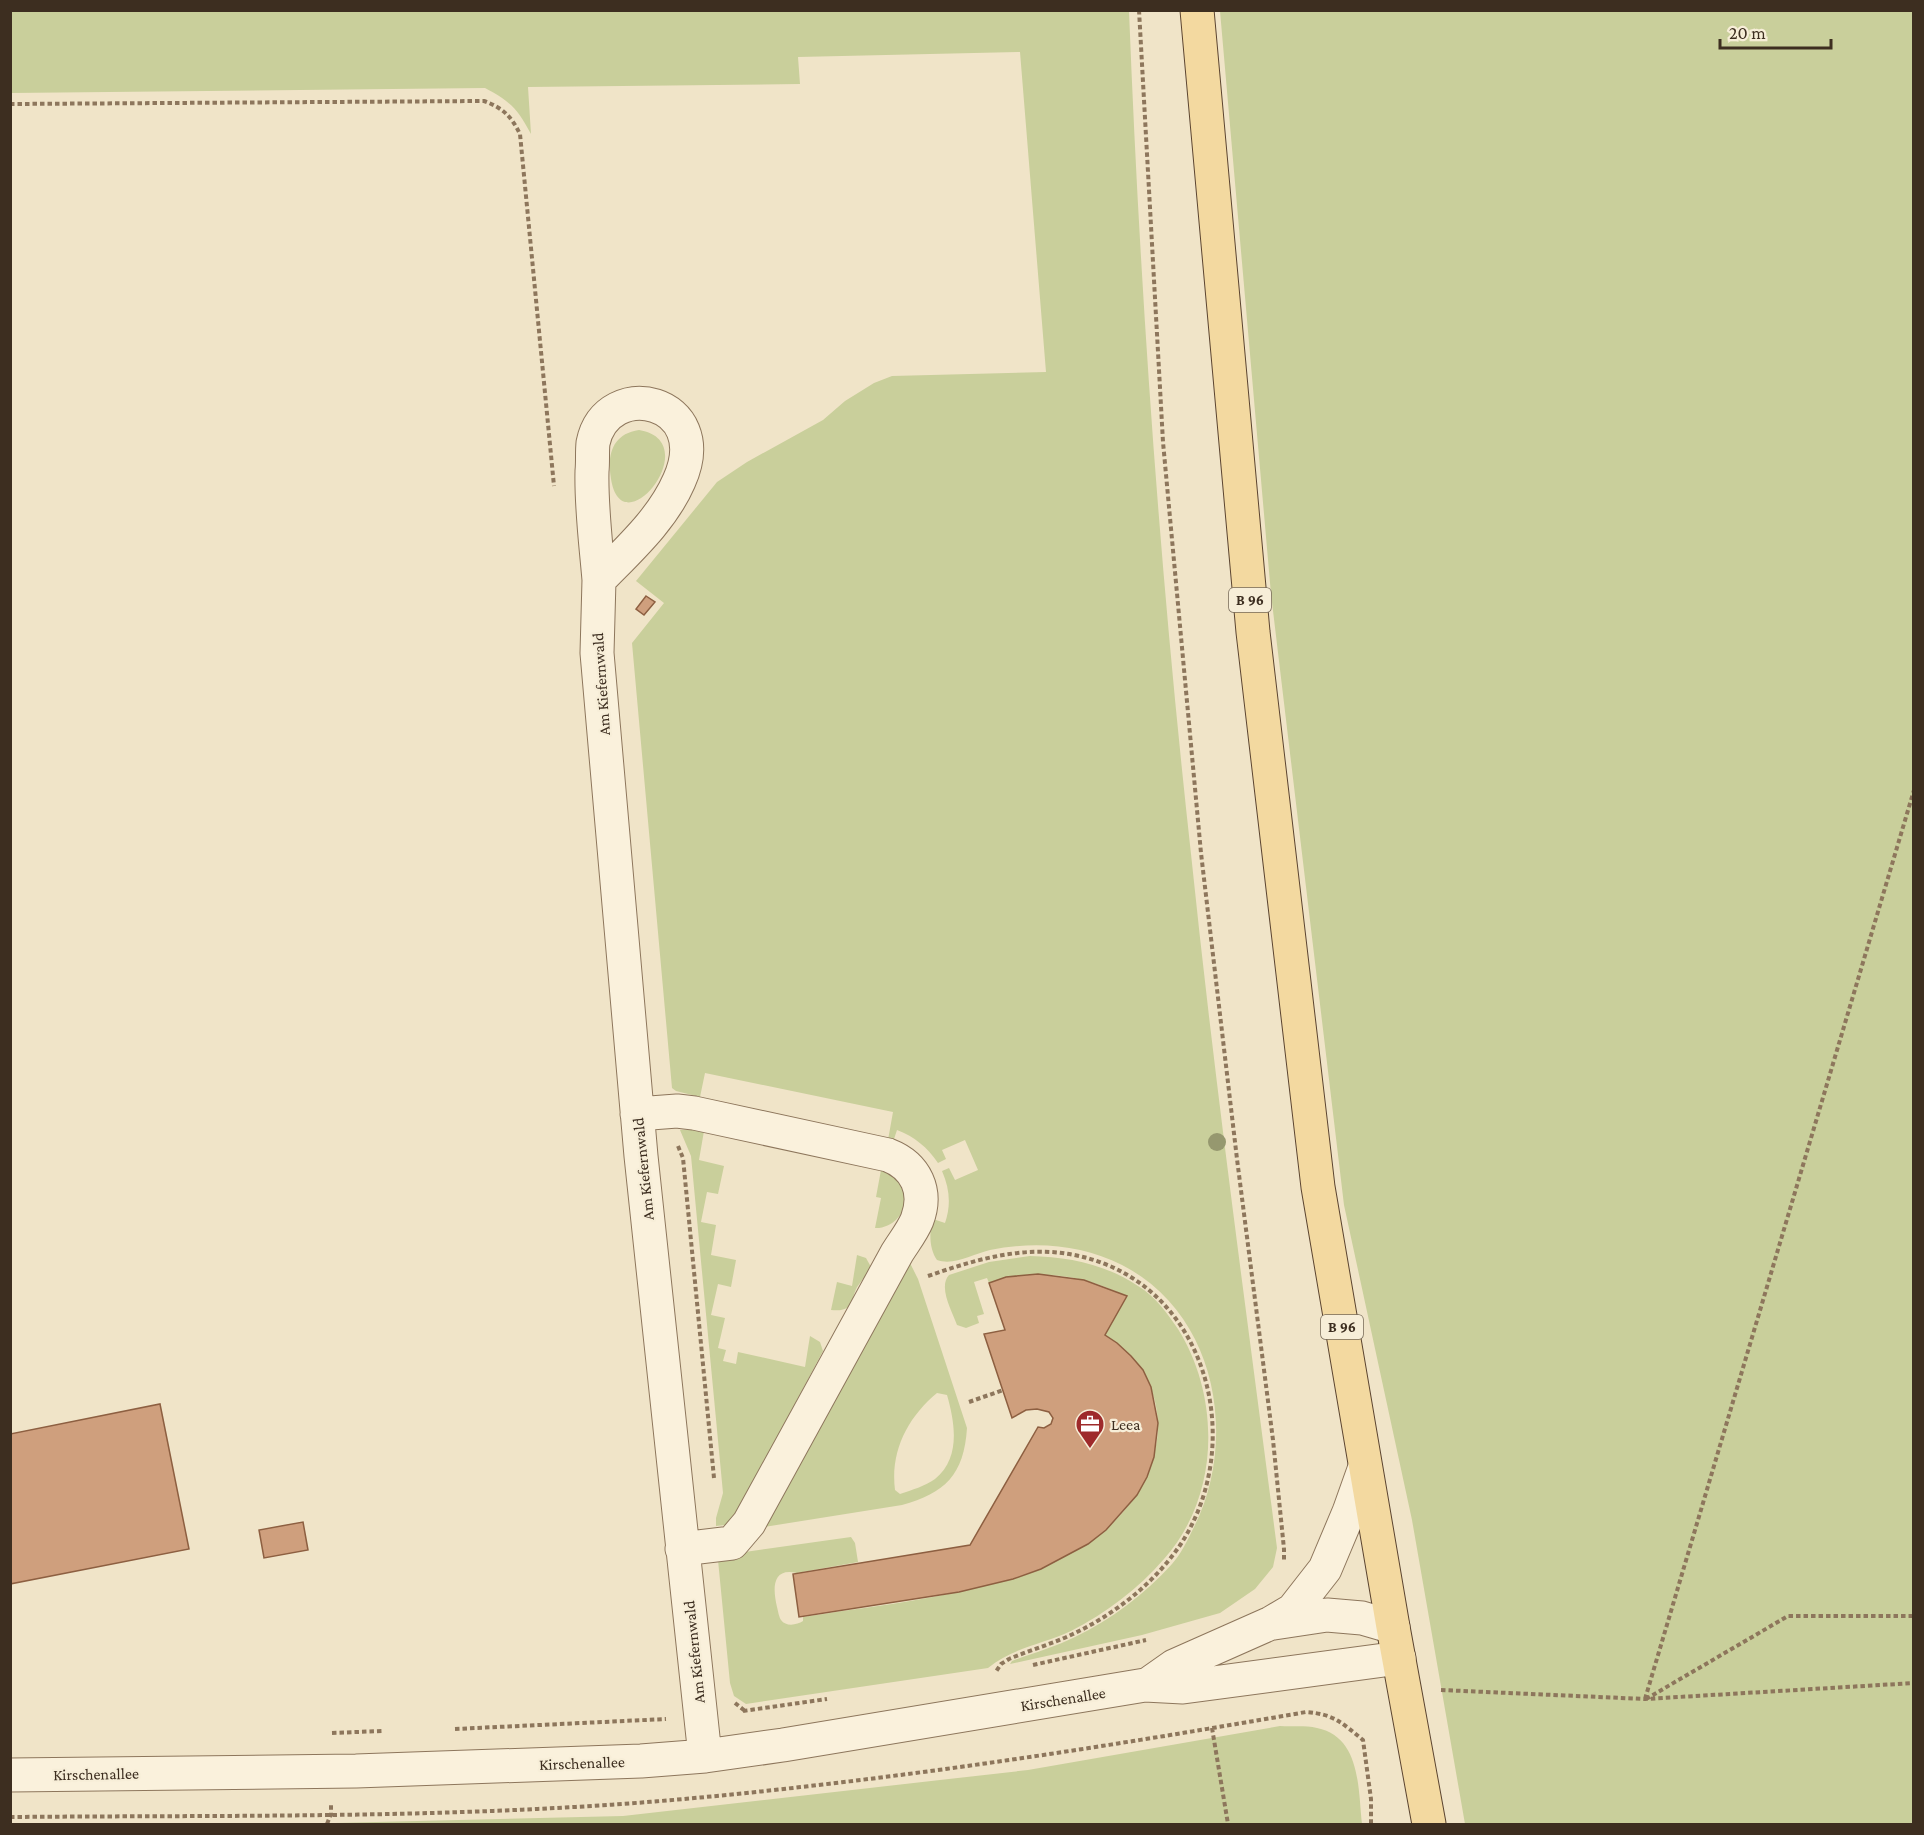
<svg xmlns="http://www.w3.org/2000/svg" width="1924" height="1835" viewBox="0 0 1924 1835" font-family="'Crimson Pro',serif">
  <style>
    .green { fill: #c9cf9b; fill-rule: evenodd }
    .building { fill: #cf9f7d; stroke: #8d5f41; stroke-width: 1.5 }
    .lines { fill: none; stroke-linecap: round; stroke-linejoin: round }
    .minor-casing { stroke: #8d765c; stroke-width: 35 }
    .major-casing { stroke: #5b4430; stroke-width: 35 }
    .path { stroke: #8d765c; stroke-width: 4; stroke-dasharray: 4.5 3; stroke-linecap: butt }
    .minor { stroke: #faf1dc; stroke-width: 33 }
    .major { stroke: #f3d9a0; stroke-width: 33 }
    .tree { fill: #96986f }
    .labels { text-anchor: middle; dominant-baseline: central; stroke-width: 4.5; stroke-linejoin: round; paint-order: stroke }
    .shield { fill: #f7eed8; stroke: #756857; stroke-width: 1.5 }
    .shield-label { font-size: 15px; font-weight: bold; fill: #3d2e20 }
    .street-label { font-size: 16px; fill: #3d2e20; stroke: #f7eed8 }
    .poi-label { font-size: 16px; fill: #3d2e20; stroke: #f7eed8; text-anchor: start }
  </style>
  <rect width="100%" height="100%" fill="#f0e4c8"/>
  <path class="green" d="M10,11H1129C1140,292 1160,574 1191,854C1215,1086 1247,1317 1277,1548L1273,1567L1255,1589L1220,1613L1142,1635L1010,1664L1012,1661C1033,1653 1055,1647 1075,1637C1112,1619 1145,1594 1172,1564C1181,1554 1187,1541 1193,1529C1239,1440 1217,1313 1122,1265C1081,1244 1034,1241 990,1250C973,1254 954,1266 937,1260C929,1249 929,1231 933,1219L945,1223C951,1206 950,1189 942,1171L949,1168L955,1180L978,1170L965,1140L942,1150L946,1159L938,1163C927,1147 915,1137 897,1130L893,1142L888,1140L893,1112L705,1073L700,1097L676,1091L672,1088L632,643L664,603L636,581L717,482L747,462L823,420L845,401L874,383L892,376L1046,372L1020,52L798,57L800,84L528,87L531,134C517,108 511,102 485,88L11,93Z
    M1220,11H1913V1824H1465L1412,1520L1344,1205L1271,594Z
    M639,430C707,441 622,549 611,479C607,455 612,434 639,430Z
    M695,1129L704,1131L699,1160L724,1166L718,1194L707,1192L701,1222L716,1225L711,1255L736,1260L731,1287L718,1284L711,1315L725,1318L718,1348L726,1350L723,1361L736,1364L738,1352L805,1367L810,1336L820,1342L823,1351L733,1521L725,1525L716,1526V1518L723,1493L691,1156L680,1130Z
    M881,1170C889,1173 897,1176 901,1184C914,1203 897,1229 875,1228L881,1198L876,1197Z
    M857,1255L866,1258L871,1267C868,1274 864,1277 860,1283C849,1295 858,1313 831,1310L837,1282L852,1286Z
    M1030,1256C1069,1257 1105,1264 1138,1286C1155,1296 1167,1313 1178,1329C1221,1398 1220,1496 1164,1559C1138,1589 1106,1613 1071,1631C1043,1644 1012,1648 988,1668L746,1704L734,1696L730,1683L718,1560L724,1555L851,1537L855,1543L858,1562L797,1573C771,1567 773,1590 777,1607C778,1611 779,1617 781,1620C786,1627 797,1625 803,1621V1617C909,1600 1095,1589 1145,1478C1152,1462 1157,1448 1158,1430C1159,1389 1139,1356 1105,1335L1126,1296C1082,1274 1036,1268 989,1283L987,1278L974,1282L984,1314L977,1316L979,1323L966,1328L957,1325C952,1311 938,1287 949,1275L989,1262Z
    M910,1263L918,1279L967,1428C964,1475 945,1493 902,1505L764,1527ZM937,1393L947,1395C955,1423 961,1458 935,1479C925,1486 912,1490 900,1494L895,1490C890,1451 908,1417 937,1393Z
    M1280,1726C1291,1727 1305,1725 1317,1728C1361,1737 1358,1789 1362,1824H188L335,1823L623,1816L1028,1770Z"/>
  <path class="building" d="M646,596L655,602L644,615L636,609Z
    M1038,1274L1084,1280L1127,1296L1105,1335L1117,1343L1131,1356L1143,1370L1151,1387L1158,1423L1154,1457L1147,1477L1137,1495L1106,1530L1088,1544L1041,1569L1013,1579L959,1592L799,1617L793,1574L970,1545L1038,1427L1044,1428L1051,1424L1053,1418L1049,1412L1037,1409L1026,1410L1012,1418L984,1334L1005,1330L989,1283L1006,1277Z
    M160,1404L189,1549L10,1584V1434Z
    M303,1522L308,1550L264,1558L259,1530Z"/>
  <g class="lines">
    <g class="minor-casing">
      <path id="minor" d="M599,580C596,544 591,507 592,471C593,462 592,452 593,443C607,375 716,399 679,481C662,520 628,550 599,580L597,653L641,1156L705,1756
        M637,1114L677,1111L694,1113L888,1155C916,1166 928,1191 917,1220C912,1232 903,1243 897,1253L749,1523L732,1543L682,1549
        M1274,1623L1327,1615L1362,1618L1393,1627
        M1147,1685L1174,1666L1271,1623L1293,1610L1325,1569L1349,1512L1365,1467
        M10,1775L356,1771L641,1761L705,1756L783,1745L1145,1685L1183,1687L1399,1658"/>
    </g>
    <g class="major-casing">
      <path id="major" d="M1197,10L1253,632L1318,1187L1393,1627L1429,1824"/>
    </g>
    <path class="path" d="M1139,10L1163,442L1201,853L1237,1159L1273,1440L1284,1549V1562
      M10,104L484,101C503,108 511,116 520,134L554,486
      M678,1146L683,1158L714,1478
      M928,1276C977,1259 1027,1244 1079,1256C1214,1286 1252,1459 1169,1560C1144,1591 1109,1617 1073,1634C1052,1644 1030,1650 1009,1659L1001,1664L995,1673
      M969,1402L1003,1390
      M1033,1665L1146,1640
      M1441,1690L1645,1699L1914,1683
      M1645,1699L1914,790
      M1646,1699L1788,1616H1914
      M735,1703L745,1711
      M743,1711L827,1699
      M1212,1728L1228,1824
      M455,1729L666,1719
      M332,1733L382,1731
      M10,1817C235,1815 460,1819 684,1799C893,1780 1100,1748 1306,1712C1334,1714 1342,1723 1363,1740L1371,1799V1824
      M327,1824L331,1814V1805"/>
    <use href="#minor" class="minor"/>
    <use href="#major" class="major"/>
  </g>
  <circle class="tree" cx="1217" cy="1142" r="9"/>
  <defs>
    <g id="office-pin" transform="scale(1.5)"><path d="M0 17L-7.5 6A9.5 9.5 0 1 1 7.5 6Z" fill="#9e2a2b" stroke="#f7eed8"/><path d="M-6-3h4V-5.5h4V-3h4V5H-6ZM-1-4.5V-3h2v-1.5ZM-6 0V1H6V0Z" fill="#fff"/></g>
  </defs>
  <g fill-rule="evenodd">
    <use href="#office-pin" x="1090" y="1424"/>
  </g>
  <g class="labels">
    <g class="shield">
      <rect x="1229" y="588" width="42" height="24" rx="4.5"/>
      <rect x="1321" y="1315" width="42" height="24" rx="4.5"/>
    </g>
    <g class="shield-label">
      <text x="1250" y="600">B 96</text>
      <text x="1342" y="1327">B 96</text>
    </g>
    <g class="street-label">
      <text transform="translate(601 684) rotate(-94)">Am Kiefernwald</text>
      <text transform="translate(643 1169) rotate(-96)">Am Kiefernwald</text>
      <text transform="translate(694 1652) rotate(-96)">Am Kiefernwald</text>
      <text transform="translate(1063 1699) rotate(-9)">Kirschenallee</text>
      <text transform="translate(582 1763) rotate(-2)">Kirschenallee</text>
      <text transform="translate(96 1774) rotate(-1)">Kirschenallee</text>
    </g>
    <g class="poi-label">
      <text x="1111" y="1424">Leea</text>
    </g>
  </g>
  <rect width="1924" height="1835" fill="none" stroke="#3d2e20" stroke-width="24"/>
  <path d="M1720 39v9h111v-9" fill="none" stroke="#3d2e20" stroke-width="3"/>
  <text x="1729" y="39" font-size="18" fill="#3d2e20" stroke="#f7eed8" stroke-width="4.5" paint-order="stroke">20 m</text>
</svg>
